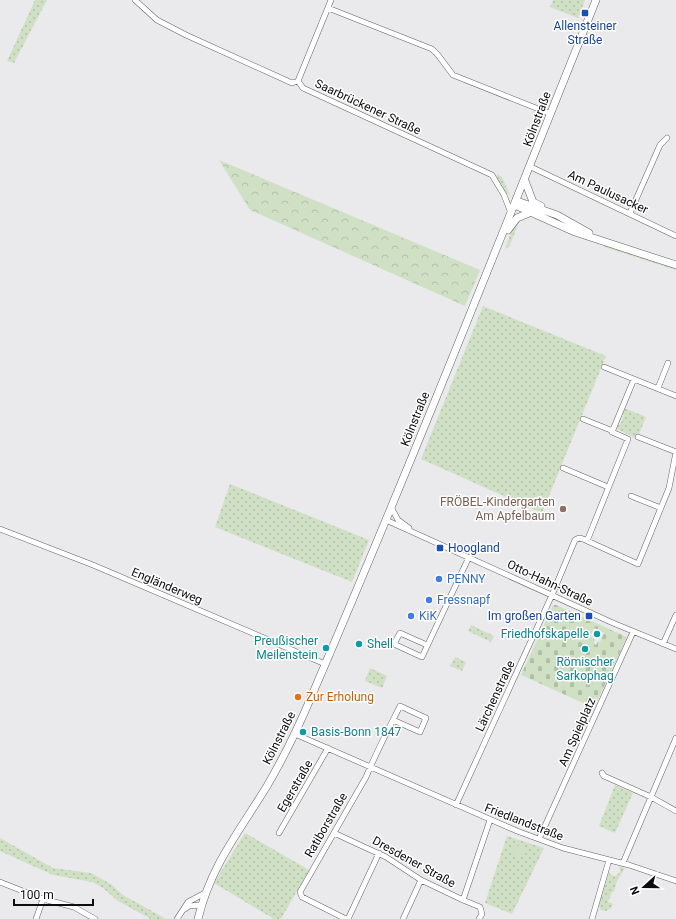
<svg xmlns="http://www.w3.org/2000/svg" width="676" height="919" viewBox="0 0 676 919" font-family="Roboto,sans-serif">
  <style>
    .green { fill: url(#green-dots) }
    .forest { fill: url(#forest-crowns) }
    .cemetery { fill: url(#cemetery-stones); fill-rule: evenodd }
    .pitch { fill: #d0e0c4 }
    .lines { fill: none; stroke-linecap: round; stroke-linejoin: round }
    .street-casing { stroke: #606163; stroke-width: 6 }
    .secondary-casing { stroke: #606163; stroke-width: 8 }
    .street { stroke: #fff; stroke-width: 5 }
    .secondary { stroke: #fff; stroke-width: 7 }
    .transit-dot { fill: #1a4fb4; stroke: #fff; stroke-width: 1.5 }
    .education-dot { fill: #8d6e63; stroke: #fff; stroke-width: 1.5 }
    .shop-dot { fill: #3f7fe0; stroke: #fff; stroke-width: 1.5 }
    .culture-dot { fill: #0f9aa8; stroke: #fff; stroke-width: 1.5 }
    .food-dot { fill: #e8710a; stroke: #fff; stroke-width: 1.5 }
    .labels { text-anchor: middle; dominant-baseline: central; stroke-width: 3; stroke-linejoin: round; paint-order: stroke }
    .transit-label { font-size: 12px; fill: #164399; stroke: #fff }
    .street-label { font-size: 12px; fill: #0d0d0e; stroke: #fff }
    .education-label { font-size: 12px; fill: #785e54; stroke: #fff; text-anchor: end }
    .shop-label { font-size: 12px; fill: #366cbe; stroke: #fff; text-anchor: start }
    .culture-label { font-size: 12px; fill: #0d838f; stroke: #fff; text-anchor: end }
    .food-label { font-size: 12px; fill: #c56008; stroke: #fff; text-anchor: start }
  </style>
  <defs>
    <pattern id="green-dots" width="8" height="8" patternUnits="userSpaceOnUse"><rect width="8" height="8" fill="#d0e0c4"/><path d="M2 2h.1M6 6h.1" fill="none" stroke="#b1bfa7" stroke-width="1.8" stroke-linecap="round"/></pattern>
    <pattern id="forest-crowns" width="20" height="18" patternUnits="userSpaceOnUse"><rect width="20" height="18" fill="#d0e0c4"/><path d="M2 6a3 3 0 1 1 6 0M12 15a3 3 0 1 1 6 0" fill="none" stroke="#b1bfa7"/></pattern>
    <pattern id="cemetery-stones" width="16" height="16" patternUnits="userSpaceOnUse"><rect width="16" height="16" fill="#d0e0c4"/><path d="M2 7V4a2 2 0 0 1 4 0v3zM10 15v-3a2 2 0 0 1 4 0v3z" fill="#b1bfa7"/></pattern>
  </defs>
  <rect width="100%" height="100%" fill="#eaeaed"/>
  <path class="green" d="M35,0H47L14,63L7,61Z
    M553,0H585L578,18L550,7Z
    M497,174L502,177L510,195C504,193 496,181 497,174Z
    M520,220L509,247L505,249L513,227Z
    M605,245L676,269V270L604,247Z
    M483,306L606,356L542,513L421,459Z
    M624,408L646,417L637,439L617,429L618,424L620,425L624,415L622,414Z
    M230,484L369,540L352,582L215,527Z
    M471,625L494,636L491,642L468,631Z
    M455,657L466,662L462,671L450,666Z
    M370,668L387,676L382,688L365,681Z
    M615,785L633,793L615,833L599,826Z
    M245,833L309,870L281,919H274L214,883Z
    M507,836L544,848L512,914L485,903Z
    M0,838L53,868L91,873L111,884L123,895L166,919H151L118,901L103,888L92,882L53,875L0,851Z
    M619,866L625,868L617,881L614,892H612L608,902L613,904L611,908L606,911L601,910L599,906L609,872L611,875L616,876L620,872Z"/>
  <path class="forest" d="M219,160L480,270L465,306L250,210Z"/>
  <path class="cemetery" d="M553,605H556L627,637L595,706L592,707L521,675ZM594,628L604,633L600,642L598,641L596,645L594,644L595,639L590,636Z"/>
  <path class="pitch" d="M515,845L526,849L524,857L512,854Z"/>
  <g class="lines">
    <g class="street-casing">
      <path id="street" d="M135,0L157,20L186,35L292,83L298,81
        M328,8L432,49L438,55L453,75L551,114
        M298,81L303,88L492,175L504,195L511,213
        M298,81L331,0
        M531,167L676,236
        M630,213L660,145L667,138
        M604,367L676,396
        M658,388L668,363
        M583,419L613,431
        M563,468L608,487
        M631,496L661,508
        M391,507L398,520L409,528
        M386,520L613,623L676,649
        M0,529L93,565L325,664
        M587,541L628,439L612,432L634,379
        M663,644L676,615
        M427,645L400,633L395,642L396,645L422,657L469,557
        M295,734L517,831L563,848L629,865L676,881
        M602,773L604,776L651,797L676,811
        M456,805L552,595L575,540L579,538L583,539L638,564L669,488L676,452L638,437
        M279,833L328,748
        M334,833L386,857L421,880L463,900
        M539,839L633,632
        M623,863L676,738
        M0,882L43,899L74,907L95,919
        M185,909L189,906L201,905
        M36,919L43,899
        M177,919L188,902L205,893
        M346,919L302,897L300,892L366,777C376,753 388,730 400,706L426,718L420,732L393,720
        M348,919L379,853
        M403,919L421,880
        M479,919L482,914L480,907L463,900L490,820
        M592,919L609,860"/>
    </g>
    <g class="secondary-casing">
      <path id="secondary" d="M525,181L533,202L541,206
        M517,201L557,215L589,233
        M515,205L575,232L676,265
        M508,230L517,218L529,213
        M198,919C211,865 239,832 267,786C284,757 299,726 312,695C411,465 503,232 596,0"/>
    </g>
    <use href="#street" class="street"/>
    <use href="#secondary" class="secondary"/>
  </g>
  <g class="transit-dot">
    <rect x="581" y="9" width="8" height="8" rx="2"/>
    <rect x="436" y="544" width="8" height="8" rx="2"/>
    <rect x="585" y="612" width="8" height="8" rx="2"/>
  </g>
  <circle class="education-dot" cx="563" cy="509" r="4"/>
  <g class="shop-dot">
    <circle cx="439" cy="579" r="4"/>
    <circle cx="429" cy="600" r="4"/>
    <circle cx="411" cy="616" r="4"/>
  </g>
  <g class="culture-dot">
    <circle cx="597" cy="634" r="4"/>
    <circle cx="359" cy="644" r="4"/>
    <circle cx="326" cy="648" r="4"/>
    <circle cx="585" cy="649" r="4"/>
    <circle cx="303" cy="732" r="4"/>
  </g>
  <circle class="food-dot" cx="298" cy="697" r="4"/>
  <g class="labels">
    <g class="transit-label">
      <text x="585" y="26">Allensteiner<tspan x="585" dy="14">Straße</tspan></text>
      <text x="448" y="548" text-anchor="start">Hoogland</text>
      <text x="581" y="616" text-anchor="end">Im großen Garten</text>
    </g>
    <g class="street-label">
      <text transform="translate(368 107) rotate(25)">Saarbrückener Straße</text>
      <text transform="translate(537 119) rotate(-69)">Kölnstraße</text>
      <text transform="translate(608 192) rotate(25)">Am Paulusacker</text>
      <text transform="translate(415 419) rotate(-68)">Kölnstraße</text>
      <text transform="translate(550 583) rotate(25)">Otto-Hahn-Straße</text>
      <text transform="translate(167 586) rotate(23)">Engländerweg</text>
      <text transform="translate(495 696) rotate(-65)">Lärchenstraße</text>
      <text transform="translate(577 732) rotate(-66)">Am Spielplatz</text>
      <text transform="translate(279 738) rotate(-63)">Kölnstraße</text>
      <text transform="translate(295 786) rotate(-60)">Egerstraße</text>
      <text transform="translate(524 822) rotate(21)">Friedlandstraße</text>
      <text transform="translate(326 825) rotate(-60)">Ratiborstraße</text>
      <text transform="translate(414 862) rotate(29)">Dresdener Straße</text>
    </g>
    <g class="education-label">
      <text x="555" y="502">FRÖBEL-Kindergarten<tspan x="555" dy="14">Am Apfelbaum</tspan></text>
    </g>
    <g class="shop-label">
      <text x="447" y="579">PENNY</text>
      <text x="437" y="600">Fressnapf</text>
      <text x="419" y="616">KiK</text>
    </g>
    <g class="culture-label">
      <text x="589" y="634">Friedhofskapelle</text>
      <text x="318" y="641">Preußischer<tspan x="318" dy="14">Meilenstein</tspan></text>
      <text x="367" y="644" text-anchor="start">Shell</text>
      <text x="585" y="662" text-anchor="middle">Römischer<tspan x="585" dy="14">Sarkophag</tspan></text>
      <text x="311" y="732" text-anchor="start">Basis-Bonn 1847</text>
    </g>
    <g class="food-label">
      <text x="306" y="697">Zur Erholung</text>
    </g>
  </g>
  <g transform="translate(644 887) rotate(249)" stroke="#ffffff" stroke-width="3" paint-order="stroke">
  <path d="M0-3L7 15L0 10L-7 15Z" fill="#0d0d0e"/>
  <text y="-6" font-size="11" font-weight="bold" text-anchor="middle" fill="#0d0d0e">N</text>
  </g>
  <path d="M14 899v6h79v-6" fill="none" stroke="#0d0d0e" stroke-width="2"/>
  <text x="20" y="899" font-size="12" fill="#0d0d0e" stroke="#ffffff" stroke-width="3" paint-order="stroke">100 m</text>
</svg>
